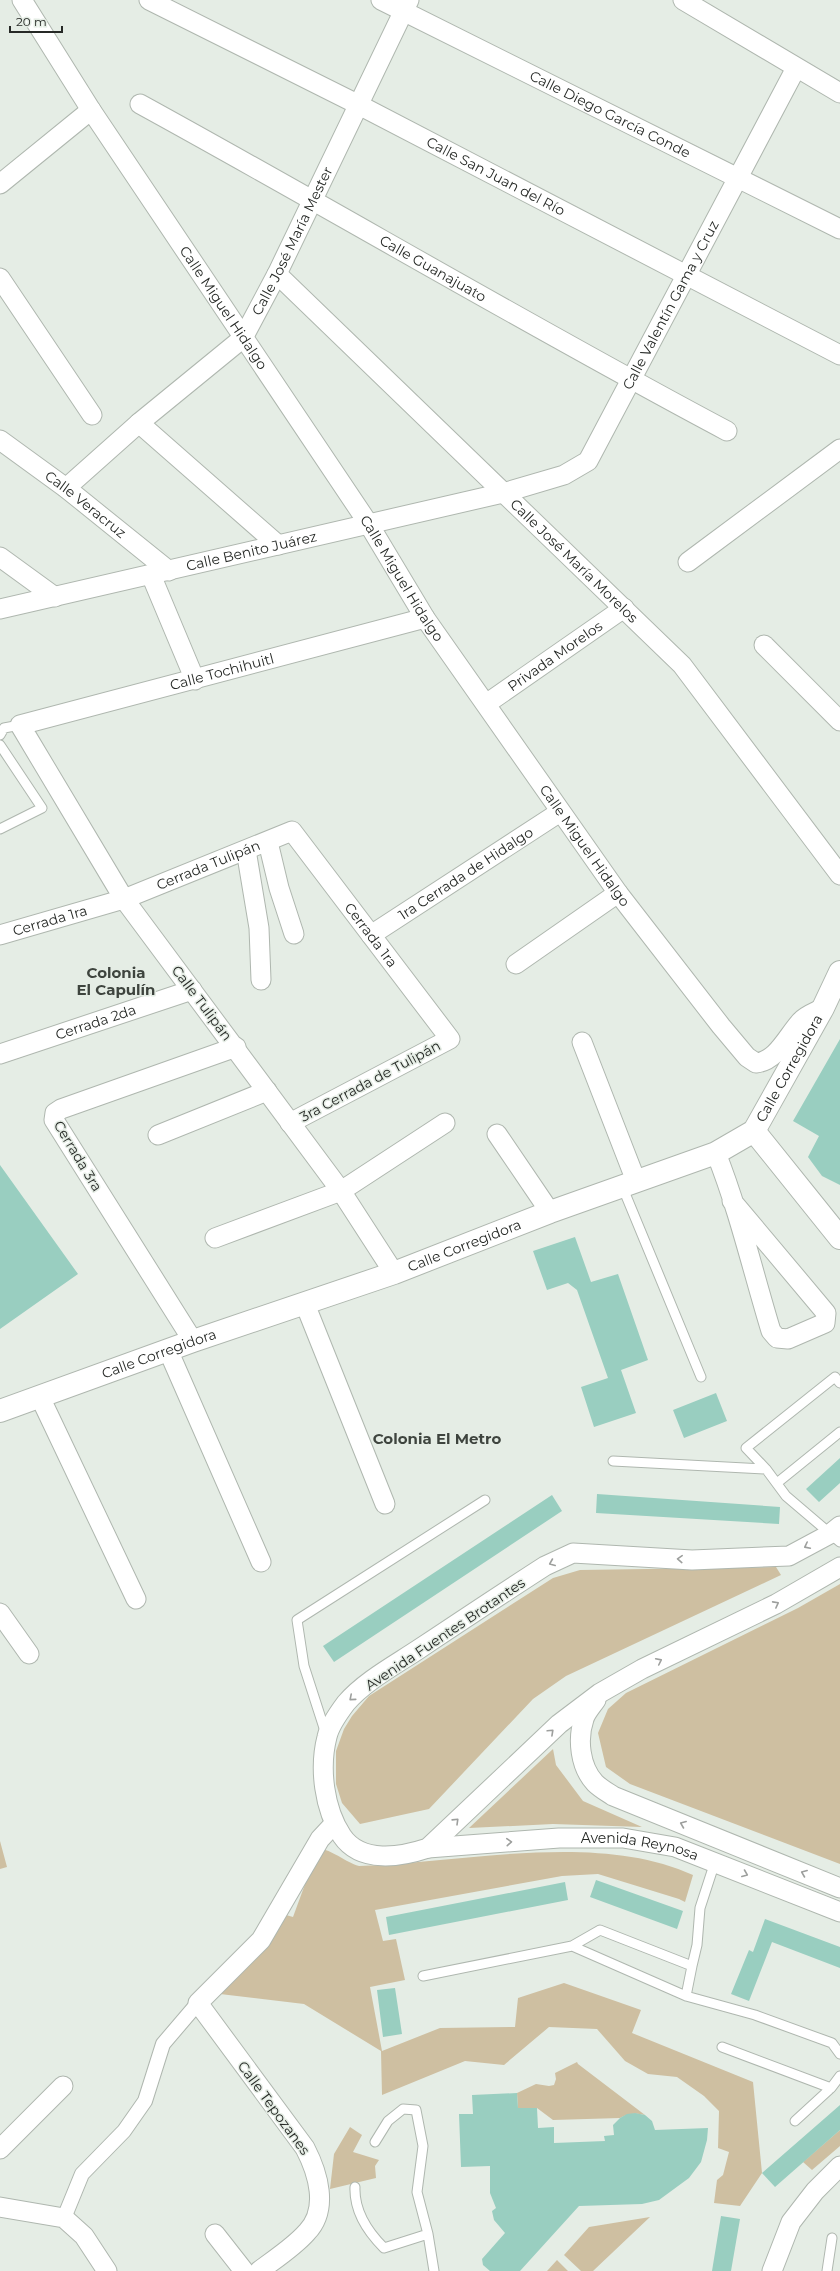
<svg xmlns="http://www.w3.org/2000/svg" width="840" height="2271" viewBox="0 0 840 2271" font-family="Montserrat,sans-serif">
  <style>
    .green { fill: #cebfa1 }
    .building { fill: #99cec0 }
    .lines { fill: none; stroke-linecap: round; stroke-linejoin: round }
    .service-casing { stroke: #afb7af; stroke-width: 11 }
    .pedestrian-casing { stroke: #afb7af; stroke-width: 16 }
    .minor-casing { stroke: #afb7af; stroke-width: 21 }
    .tertiary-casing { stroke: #afb7af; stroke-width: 24 }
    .service { stroke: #fff; stroke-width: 9 }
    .pedestrian { stroke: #fff; stroke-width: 14 }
    .minor { stroke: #fff; stroke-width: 19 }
    .tertiary { stroke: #fff; stroke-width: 22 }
    .oneway { stroke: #9d9f9d }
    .labels { text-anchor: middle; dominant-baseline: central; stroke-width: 3; stroke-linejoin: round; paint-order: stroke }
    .street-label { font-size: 14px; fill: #262926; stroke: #e5ede5 }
    .neighbourhood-label { font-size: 15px; font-weight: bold; fill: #3e443e; stroke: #e5ede5 }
  </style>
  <rect width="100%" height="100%" fill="#e5ede5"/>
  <path class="green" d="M776,1567L781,1575L566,1676L533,1699L429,1809L360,1824L342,1803L336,1784V1751L344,1729L352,1716L369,1696L553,1578L580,1570Z
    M840,1584V1864L630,1784L606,1767L598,1733L608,1709L626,1693L798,1608Z
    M553,1749L556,1765L583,1801L642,1827L553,1824L469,1828Z
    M0,1841L7,1867L0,1869Z
    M318,1849C330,1848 345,1862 359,1866C462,1863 597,1831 693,1875L685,1902L679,1899L598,1874L562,1876L375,1910L383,1941L396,1939L405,1980L370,1987L382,2051L440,2028L515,2027L518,1998L564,1983L641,2010L632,2033L753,2082L762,2173L740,2206L714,2203L717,2180L723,2175L729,2152L718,2148L719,2111L704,2096L677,2077L648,2074L625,2061L597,2029L549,2027L504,2065L465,2061L382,2095L381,2051L304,2004L220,1994L279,1913L293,1917Z
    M577,2062L578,2064L645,2115C635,2113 629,2113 620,2118L553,2120L537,2108H518L517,2093L536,2084L549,2086L554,2085L556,2079L555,2073Z
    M350,2127L362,2135L353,2152L379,2160L375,2166L376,2178L330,2189L334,2154Z
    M840,2130V2146L812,2170L803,2162Z
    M650,2217L593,2271H581L564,2255L589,2227Z
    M557,2260L568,2271H547Z"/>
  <path class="building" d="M840,1039V1185L822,1176L808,1157L819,1136L793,1121Z
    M0,1165L78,1274L0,1329Z
    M575,1237L591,1282L618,1274L648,1360L621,1370L636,1413L594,1427L581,1387L608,1378L590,1327L577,1290L568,1283L547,1290L533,1251Z
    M716,1393L727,1421L684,1438L673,1410Z
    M840,1458V1483L819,1502L806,1489Z
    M597,1494L780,1507L779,1524L596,1513Z
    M552,1495L562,1511L334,1662L323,1646Z
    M596,1880L683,1911L677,1929L590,1897Z
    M565,1882L568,1900L389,1935L386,1917Z
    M765,1919L840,1947V1968L772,1942L749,2001L731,1994L749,1950L753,1952Z
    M395,1988L402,2034L383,2037L377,1990Z
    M517,2093L518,2108H537L538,2128L554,2127V2143L605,2141L604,2136L614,2135L613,2125L620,2118L627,2114L635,2113L645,2115L652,2121L655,2130L708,2128L707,2140L701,2162L689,2178L659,2200L642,2204L579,2206L520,2271H490L483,2265L482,2259L505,2233L494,2220L492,2211L496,2208L490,2193V2166L461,2167L459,2114H473L472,2095Z
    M840,2105V2130L775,2187L762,2173Z
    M721,2216L740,2219L731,2271H712Z"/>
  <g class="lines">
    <g class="service-casing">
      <path id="service" d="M0,735L4,728L20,725
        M0,745L42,808L0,829
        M622,1186L701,1377
        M613,1461L766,1469L786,1496L840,1542
        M766,1469L746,1448L835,1377L840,1383
        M777,1483L840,1432
        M326,1734L304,1666L297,1620L485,1500
        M572,1946L686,1996L755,2015L832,2043L840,2054
        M423,1976L572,1946L600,1930L692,1966L697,1945L700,1908L715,1862
        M686,1996L692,1966
        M722,2047L831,2088L840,2076
        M795,2121L831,2088
        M375,2142L388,2121L403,2109L416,2110L423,2146L417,2192L428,2234
        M355,2187C354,2211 368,2232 384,2248L428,2234L434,2271
        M827,2271L832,2238"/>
    </g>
    <g class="pedestrian-casing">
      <path id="pedestrian" d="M64,2218L82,2174L124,2131L145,2101L163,2044L198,2003"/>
    </g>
    <g class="minor-casing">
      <g id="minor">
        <path id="s1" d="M22,0L91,110L368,523L425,618L618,893L721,1026L747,1057L756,1063C777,1061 787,1036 801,1021C806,1015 816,1012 823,1008"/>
        <path id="s2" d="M149,0L359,105L840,355"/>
        <path id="s3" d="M381,0L840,229"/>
        <path d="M683,0L840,93"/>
        <path id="s4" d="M140,104C337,212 529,326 727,431"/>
        <path d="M0,184L91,110"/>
        <path id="s5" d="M277,274L682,665L840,875"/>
        <path d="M0,278L92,415"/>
        <path d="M139,423L278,545"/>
        <path id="s6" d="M0,440L66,488L169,571"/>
        <path id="s7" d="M66,488L139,423L243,338L277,274L409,0"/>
        <path d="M0,557L55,597"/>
        <path d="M688,562L840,449"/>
        <path d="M151,575L195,680"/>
        <path id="s8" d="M0,609L503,493L564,475L588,461L796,68"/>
        <path d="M764,645L840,721"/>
        <path id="s9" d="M486,704L624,608"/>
        <path d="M268,842L279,888L294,934"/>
        <path d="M246,850L259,928L261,980"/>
        <path id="s10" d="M0,935L124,899L292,831L450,1039L290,1123"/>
        <path id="s11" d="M371,935L560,812"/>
        <path d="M516,964L618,893"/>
        <path d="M582,1042L636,1181"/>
        <path id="s12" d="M0,1054L192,990"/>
        <path d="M497,1134L550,1212"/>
        <path d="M158,1135L267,1091"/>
        <path d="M716,1153C739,1211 753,1272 771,1331L777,1338L788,1339L825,1323L826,1313L732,1201"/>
        <path d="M215,1238L341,1191L445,1123"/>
        <path id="s13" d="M394,1273L341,1191L124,899L20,725L425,618"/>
        <path d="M305,1304L385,1504"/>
        <path d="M193,1341L54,1120L55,1113L61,1109L236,1047"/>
        <path d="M168,1350L261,1562"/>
        <path d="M40,1397L136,1599"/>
        <path d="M840,1526L830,1534L789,1556L692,1560L573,1553L545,1566C503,1593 461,1621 419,1649C395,1665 365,1681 346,1703C340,1711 329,1727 327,1737C319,1768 324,1809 342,1836C361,1864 401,1857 428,1848L559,1724L600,1693L642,1669L776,1604L840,1567"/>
        <path d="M0,1613L29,1654"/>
        <path d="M596,1700C592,1706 586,1712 584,1719C577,1739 580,1767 595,1783C600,1788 607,1792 613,1796L840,1888"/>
        <path id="s14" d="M428,1848L559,1838H623L675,1847L840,1912"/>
        <path d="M0,2149L63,2086"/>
        <path d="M0,2207L64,2218L84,2236L107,2271"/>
        <path d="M215,2234L244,2271"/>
        <path d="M259,2271C275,2259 294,2247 307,2232C329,2209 318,2173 305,2148L198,2003L261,1940L320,1839L334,1824"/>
        <path d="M772,2271L791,2222L815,2191L840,2166"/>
      </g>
    </g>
    <g class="tertiary-casing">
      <g id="tertiary">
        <path d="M754,1131L840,1238"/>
        <path id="s15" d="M0,1411L193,1341L394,1273L550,1212L716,1153L754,1131L823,1008L840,972"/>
      </g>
    </g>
    <use href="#service" class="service"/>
    <use href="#pedestrian" class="pedestrian"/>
    <use href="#minor" class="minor"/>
    <use href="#tertiary" class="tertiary"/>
  </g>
  <defs><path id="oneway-chevron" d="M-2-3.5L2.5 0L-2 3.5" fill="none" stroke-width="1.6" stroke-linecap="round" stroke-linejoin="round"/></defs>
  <g class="oneway">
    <use href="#oneway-chevron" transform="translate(807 1546) rotate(153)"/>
    <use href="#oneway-chevron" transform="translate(680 1559) rotate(-177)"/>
    <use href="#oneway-chevron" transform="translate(552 1563) rotate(157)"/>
    <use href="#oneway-chevron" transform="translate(776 1604) rotate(-28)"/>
    <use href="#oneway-chevron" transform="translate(659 1661) rotate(-26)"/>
    <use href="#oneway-chevron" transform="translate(352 1698) rotate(139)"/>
    <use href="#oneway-chevron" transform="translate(551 1732) rotate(-43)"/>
    <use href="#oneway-chevron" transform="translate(456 1821) rotate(-44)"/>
    <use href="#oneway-chevron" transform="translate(683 1824) rotate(-158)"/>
    <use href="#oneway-chevron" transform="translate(509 1842) rotate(-4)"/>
    <use href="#oneway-chevron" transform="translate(804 1873) rotate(-158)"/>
    <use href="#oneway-chevron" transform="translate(745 1874) rotate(22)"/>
  </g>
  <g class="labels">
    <g class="street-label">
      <text stroke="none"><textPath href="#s3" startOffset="256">Calle Diego García Conde</textPath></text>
      <text stroke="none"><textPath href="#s2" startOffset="389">Calle San Juan del Río</textPath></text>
      <text stroke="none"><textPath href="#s7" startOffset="341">Calle José María Mester</textPath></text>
      <text stroke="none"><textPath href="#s4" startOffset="336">Calle Guanajuato</textPath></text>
      <text stroke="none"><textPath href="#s8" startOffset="784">Calle Valentín Gama y Cruz</textPath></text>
      <text stroke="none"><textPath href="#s1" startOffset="368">Calle Miguel Hidalgo</textPath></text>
      <text stroke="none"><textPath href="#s6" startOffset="107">Calle Veracruz</textPath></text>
      <text stroke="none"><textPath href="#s8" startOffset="258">Calle Benito Juárez</textPath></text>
      <text stroke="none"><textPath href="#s5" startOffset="413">Calle José María Morelos</textPath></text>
      <text stroke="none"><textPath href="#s1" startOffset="692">Calle Miguel Hidalgo</textPath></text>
      <text stroke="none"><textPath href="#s9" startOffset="84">Privada Morelos</textPath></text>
      <text stroke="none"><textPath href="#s13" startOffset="873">Calle Tochihuitl</textPath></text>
      <text stroke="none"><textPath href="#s1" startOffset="1016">Calle Miguel Hidalgo</textPath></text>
      <text stroke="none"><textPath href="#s10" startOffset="220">Cerrada Tulipán</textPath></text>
      <text stroke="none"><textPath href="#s11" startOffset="113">1ra Cerrada de Hidalgo</textPath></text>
      <text stroke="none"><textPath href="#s10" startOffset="52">Cerrada 1ra</textPath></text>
      <text stroke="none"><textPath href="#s10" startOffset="441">Cerrada 1ra</textPath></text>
      <text transform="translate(202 1003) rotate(53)">Calle Tulipán</text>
      <text stroke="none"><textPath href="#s12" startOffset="101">Cerrada 2da</textPath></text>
      <text stroke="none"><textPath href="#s15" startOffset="877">Calle Corregidora</textPath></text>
      <text transform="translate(370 1081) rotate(-28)">3ra Cerrada de Tulipán</text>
      <text transform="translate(78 1156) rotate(59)">Cerrada 3ra</text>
      <text stroke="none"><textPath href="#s15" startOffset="493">Calle Corregidora</textPath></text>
      <text stroke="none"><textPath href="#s15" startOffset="169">Calle Corregidora</textPath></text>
      <text transform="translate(445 1634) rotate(-34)">Avenida Fuentes Brotantes</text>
      <text stroke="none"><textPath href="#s14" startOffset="213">Avenida Reynosa</textPath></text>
      <text transform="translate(274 2108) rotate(54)">Calle Tepozanes</text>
    </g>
    <g class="neighbourhood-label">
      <text x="116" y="972">Colonia<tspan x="116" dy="17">El Capulín</tspan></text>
      <text x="437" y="1438">Colonia El Metro</text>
    </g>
  </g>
  <path d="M10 26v6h52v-6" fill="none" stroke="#262926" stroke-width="2"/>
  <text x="16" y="26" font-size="12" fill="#262926" stroke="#e5ede5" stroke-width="3" paint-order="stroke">20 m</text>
</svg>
